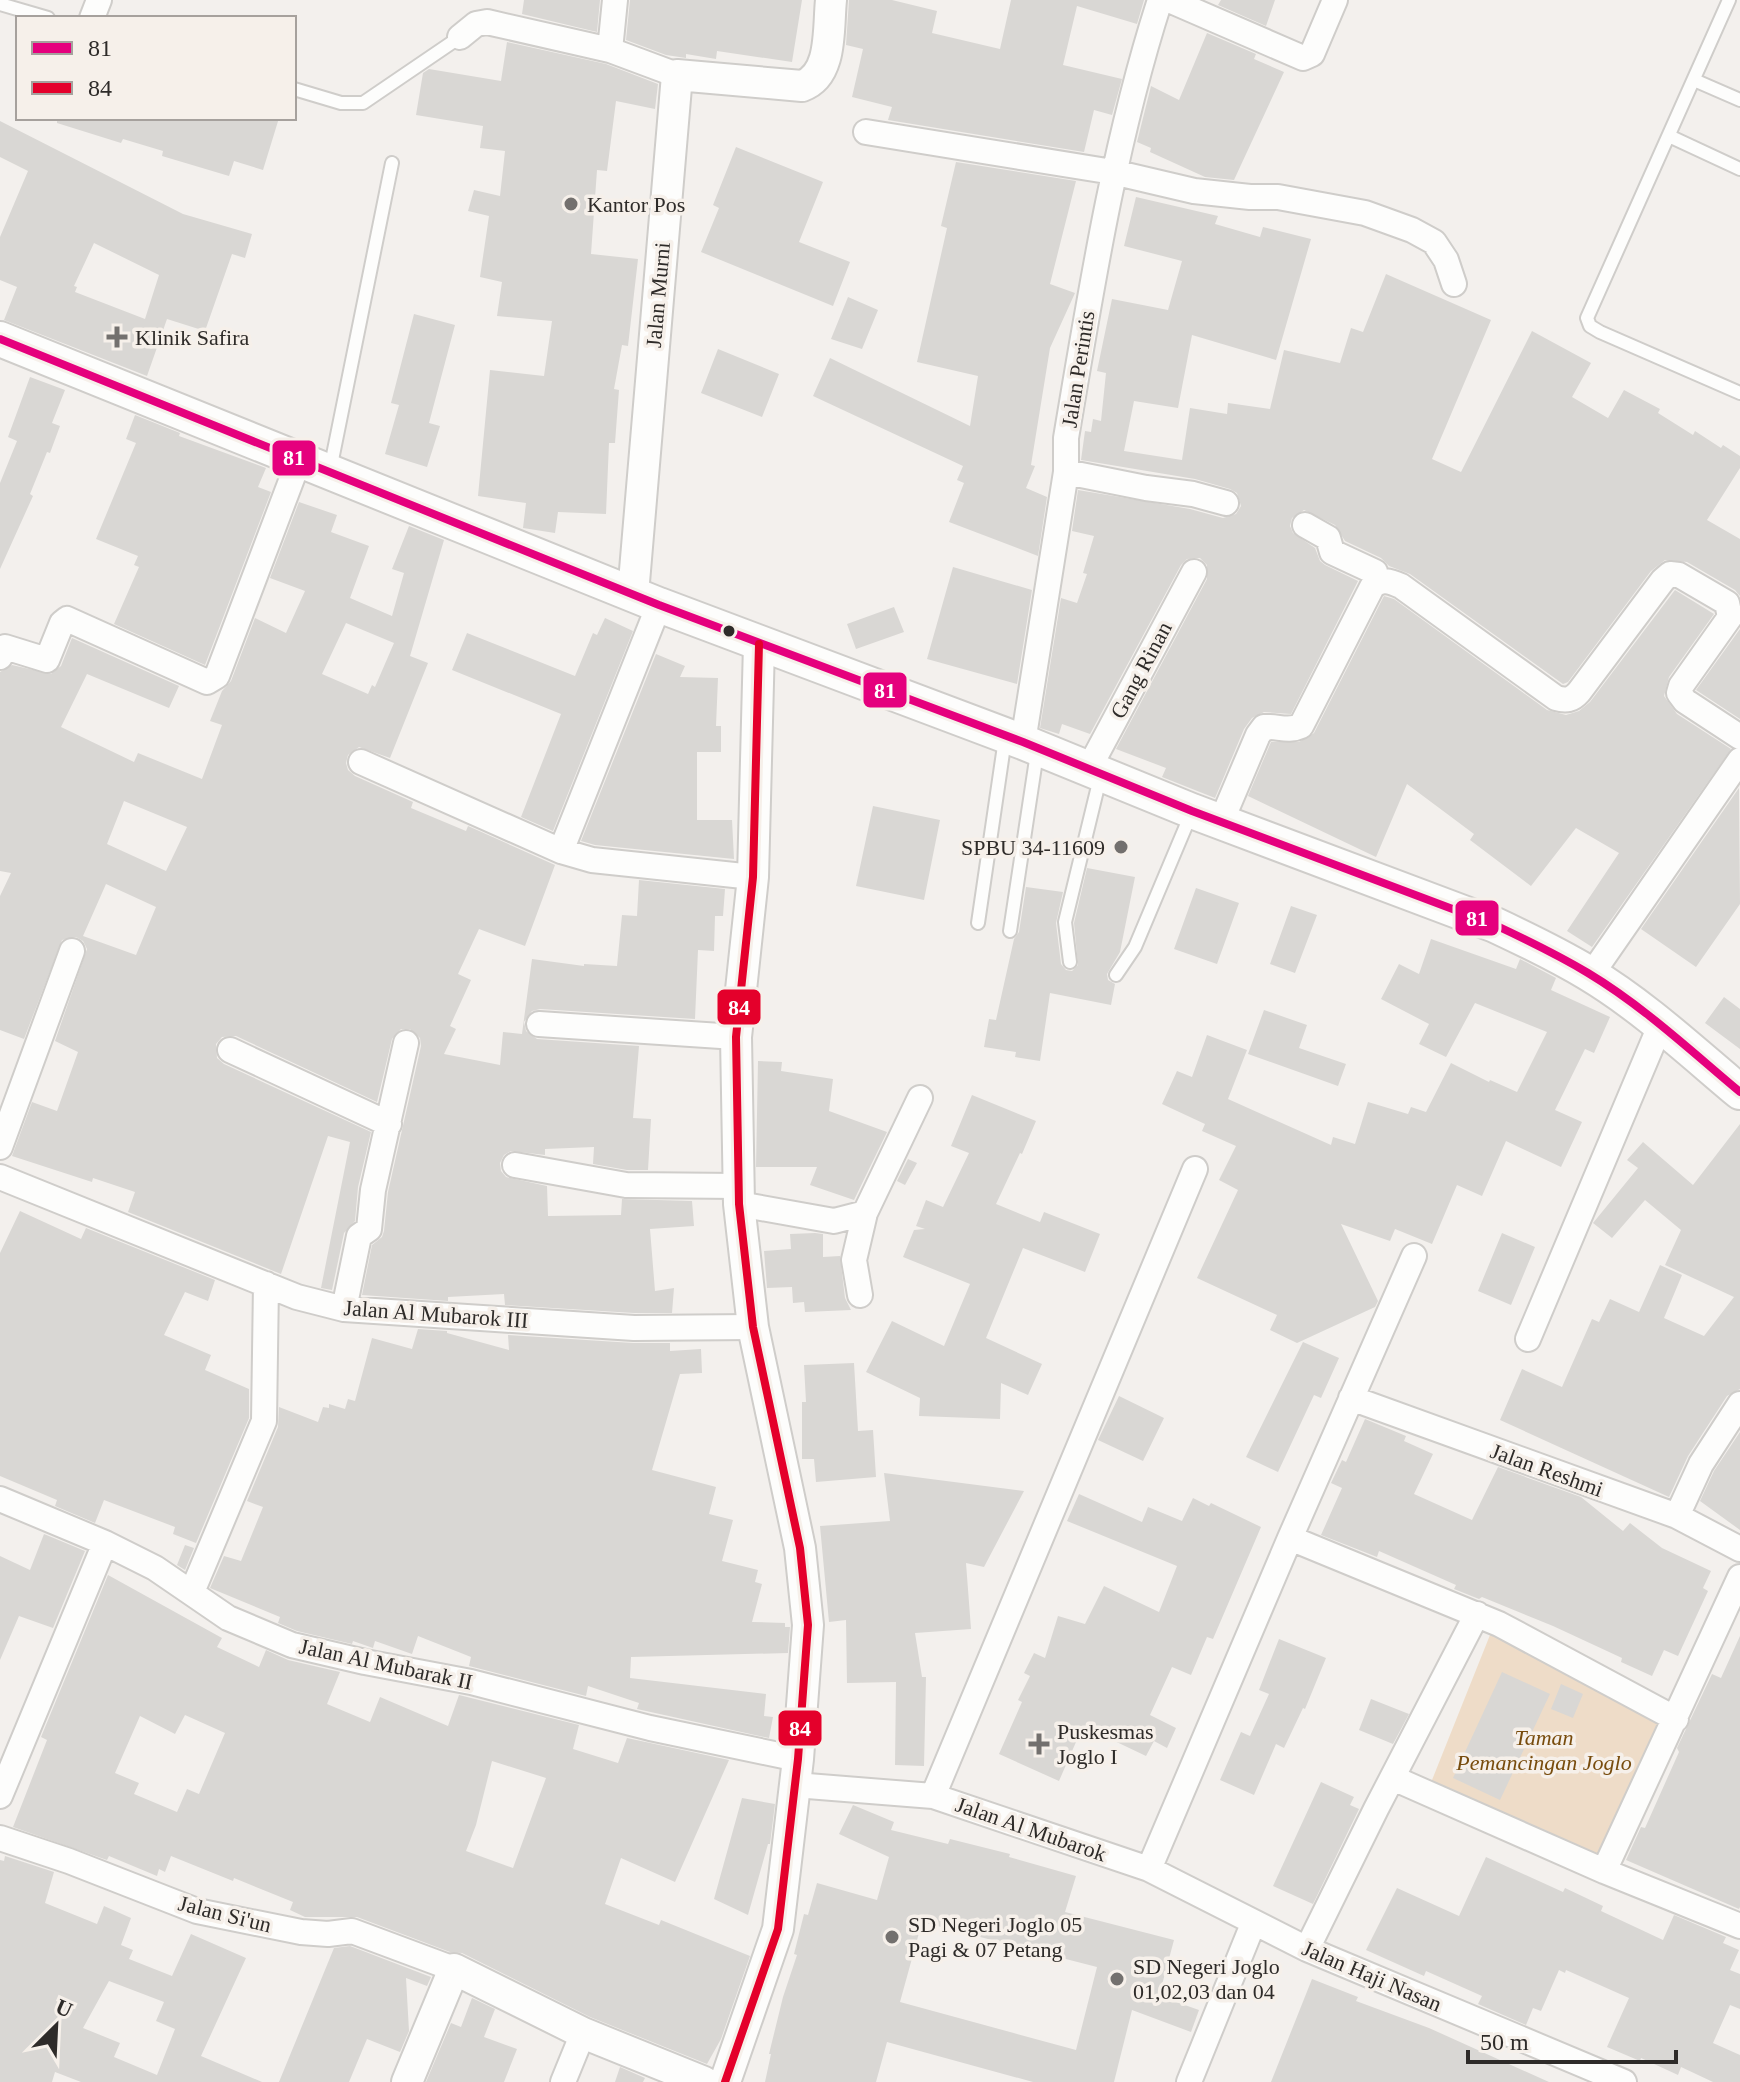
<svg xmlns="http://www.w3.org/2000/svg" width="1740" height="2082" viewBox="0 0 1740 2082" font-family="'Times New Roman',serif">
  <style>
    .green { fill: #eedcc8 }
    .building { fill: #d9d7d4; fill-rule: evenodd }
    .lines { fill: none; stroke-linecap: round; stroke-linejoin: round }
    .service-casing { stroke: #cfcdca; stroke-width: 16 }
    .minor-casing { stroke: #cfcdca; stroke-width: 28 }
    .tertiary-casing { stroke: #cfcdca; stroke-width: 34 }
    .secondary-casing { stroke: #cfcdca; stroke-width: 38 }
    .service { stroke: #fdfdfc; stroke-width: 12 }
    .minor { stroke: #fdfdfc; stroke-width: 24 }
    .tertiary { stroke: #fdfdfc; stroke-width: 30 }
    .secondary { stroke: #fdfdfc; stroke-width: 34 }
    .bus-1-casing { stroke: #f6f0ea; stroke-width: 14 }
    .bus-2-casing { stroke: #f6f0ea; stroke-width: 14 }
    .bus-1 { stroke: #e5007d; stroke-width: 8 }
    .bus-2 { stroke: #e4002b; stroke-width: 8 }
    .poi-dot { fill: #73706e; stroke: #f6f0ea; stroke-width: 3 }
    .bus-dot { fill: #2e2b29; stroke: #f6f0ea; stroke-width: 3 }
    .labels { text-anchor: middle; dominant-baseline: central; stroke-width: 7; stroke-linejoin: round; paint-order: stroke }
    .poi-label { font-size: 22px; fill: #2e2b29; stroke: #f6f0ea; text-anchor: start }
    .street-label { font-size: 22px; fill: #2e2b29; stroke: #f6f0ea }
    .park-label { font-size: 22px; font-style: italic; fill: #784c0d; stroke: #f6f0ea }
    .line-badge { stroke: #f6f0ea; stroke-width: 3 }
    .badge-label { font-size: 22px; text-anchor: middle; font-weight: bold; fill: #fff }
  </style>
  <rect width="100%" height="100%" fill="#f3f0ed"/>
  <path class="green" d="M1494,1625L1673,1713L1602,1867L1424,1800Z"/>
  <path class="building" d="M524,0H600L597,32L522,14Z
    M630,0H802L792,62L717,51L716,59L686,54V58L666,55L626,40Z
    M849,0H892L937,11L932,33L1000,49L1011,0H1144L1137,24L1077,6L1063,65L1122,79L1112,115L1094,110L1084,152L888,120L892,107L852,97L863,49L846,45Z
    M1221,0H1275L1266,26L1218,5Z
    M1207,33L1256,54L1254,59L1284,72L1234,180L1205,177L1150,152L1151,148L1137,142L1151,86L1179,100Z
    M507,42L606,64L658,84L655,109L616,101L607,171L597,170L591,254L638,259L628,346L622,345L614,389L619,390L615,443H609L606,514L558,512L555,533L523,528L526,503L478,496L490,370L544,376L552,321L497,316L502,282L480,277L489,216L468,211L474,190L500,196L505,151L480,148L483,126L416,115L423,73L429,69L501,81Z
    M57,118H279L263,170L234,161L229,176L162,156L163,151L123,139L121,143L57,123Z
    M0,121L183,214L252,234L245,258L232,254L205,331L167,319L147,376L4,320L17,287L0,280V237L28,171L0,157ZM94,243L159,275L145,319L75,292L77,287L74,286Z
    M736,147L823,182L799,242L850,262L833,306L701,252L719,208L713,205Z
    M956,162L1076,181L1050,284L1075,293L1050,348L1031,465L1035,466L1026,488L1047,497L1038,556L949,522L964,483L957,480L963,466L813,396L830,358L970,426L978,376L917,362L947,228L941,226Z
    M1136,197L1218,216L1215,224L1260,237L1263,227L1311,239L1276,360L1192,335L1178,408L1134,401L1124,451L1182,460L1190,408L1227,414L1228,403L1270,409L1284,350L1340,363L1351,328L1363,332L1386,274L1491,320L1432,459L1461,472L1532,331L1591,363L1572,397L1608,418L1624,390L1660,409L1658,413L1693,435L1695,431L1721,448L1723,445L1740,456V468L1707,520L1740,539V596L1735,590L1687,562L1665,560L1651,571L1568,682L1563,684L1410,574L1389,566L1381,558L1345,541L1335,525L1304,510L1292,518L1290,526L1293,533L1315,548L1320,561L1325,565L1358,581L1291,714L1264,712L1252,718L1244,729L1215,798L1162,777L1166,768L1116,749L1207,579V565L1200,558L1187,559L1181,565L1090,734L1062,724L1059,734L1040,728L1061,598L1077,603L1087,574L1083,573L1094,536L1072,531L1078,490L1190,509L1223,518L1236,514L1241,506L1237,493L1230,489L1195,479L1081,460L1085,431L1091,432L1093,419L1101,421L1106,373L1097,371L1112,299L1168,310L1182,261L1124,246Z
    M848,297L878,310L862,349L831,339Z
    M414,314L455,325L429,423L440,426L427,467L385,454L399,405L391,403Z
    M718,349L779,374L762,417L701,393Z
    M30,377L65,390L52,423L60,426L50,453L47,452L30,494L33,496L0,569V483L17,441L8,437Z
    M135,415L180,433L179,436L266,468L258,487L271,492L205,665L114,624L139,567L134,565L138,556L96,539L136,443L126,439Z
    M299,502L337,515L331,532L369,546L350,598L392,616L404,573L392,569L409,526L444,540L410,656L428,663L390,758L359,747L348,755L346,763L348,770L355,776L413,802L411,808L466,831L468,826L555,865L525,946L479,929L458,974L471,980L450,1026L456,1029L444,1054L500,1065L503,1032L522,1034L532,959L584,966V964L617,966L622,915L637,916L639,880L725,889L723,916H715L714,951L698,950L695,1019L540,1009L532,1011L524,1022L526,1031L537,1039L639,1046L633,1118L651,1119L648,1170H627L593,1164L594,1147L545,1149V1155L511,1151L504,1155L500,1163L501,1171L506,1177L547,1186L548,1216L621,1215L622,1199L692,1201L694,1226L650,1229L655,1291L674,1288L672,1313H634L505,1305L504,1294L448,1297V1301L362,1295L372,1245L382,1237L384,1231L388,1192L421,1046L420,1038L410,1029H401L392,1039L377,1102L236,1036L222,1037L216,1044L217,1058L224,1064L371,1132L358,1187L355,1221L344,1233L332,1290L321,1288L350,1142L328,1136L281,1274L128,1212L135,1192L93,1178L92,1182L12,1156L32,1102L57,1111L78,1052L55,1041L87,949L83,941L76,937L62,940L24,1039L0,1030V896L11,873L0,871V672L12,665L51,674L61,666L72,638L179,686L169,708L87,674L61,727L134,762L138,753L202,779L222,725L210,721L222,691L231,681L255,618L286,633L305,591L270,578ZM346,623L394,643L375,687L372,685L368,694L322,674ZM124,801L187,827L166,871L107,844ZM106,884L156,907L136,955L83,936Z
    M953,567L1032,590L1017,684L927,659Z
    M1675,590L1714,614L1669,677L1664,696L1677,714L1731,749L1592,947L1567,931L1619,853L1576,828L1531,886L1470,840L1474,834L1407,784L1376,857L1248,796L1271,742H1299L1314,733L1384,596L1394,599L1547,710L1566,715L1579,711L1590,702Z
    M894,607L904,632L856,649L847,624Z
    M605,618L633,631L553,831L521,817L561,714L452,670L467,633L575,676L593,633L597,635Z
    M1740,629V719L1696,690Z
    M656,654L685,666L680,677L718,678L716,726H721V752H697V820H732L734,859L595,845L581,841Z
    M1739,788L1740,904L1696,967L1641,929Z
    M873,806L940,820L924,900L856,886Z
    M1087,868L1135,877L1120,952L1107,974L1108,980L1115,984L1111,1005L1050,993L1040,1061L1015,1057L1016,1052L984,1047L989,1019L996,1020L1014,939L1019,932L1026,887L1063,892L1056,923L1061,964L1066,970L1072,971L1078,965L1074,923Z
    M1196,888L1239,903L1217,964L1174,949Z
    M1291,906L1317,915L1295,973L1270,964Z
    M1431,939L1516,969L1520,959L1556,978L1551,990L1610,1017L1594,1053L1585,1049L1555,1110L1582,1122L1561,1167L1506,1141L1482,1196L1457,1185L1432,1244L1395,1229L1390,1241L1341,1224L1378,1301L1375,1307L1297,1343L1270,1330L1277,1315L1197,1278L1238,1190L1219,1180L1236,1146L1202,1131L1205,1124L1162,1104L1177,1071L1192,1077L1207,1035L1247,1050L1228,1099L1331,1145L1333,1137L1355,1144L1368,1102L1408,1114L1411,1107L1426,1112L1451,1063L1489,1082L1490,1080L1517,1092L1547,1032L1475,1003L1446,1057L1419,1044L1429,1024L1381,999L1399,964L1419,974Z
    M1724,997L1740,1009V1049L1705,1023Z
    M1264,1010L1307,1025L1299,1048L1346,1064L1338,1086L1248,1054Z
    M758,1061L782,1062L781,1071L833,1079L829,1111L887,1132L854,1200L810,1185L817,1167H756Z
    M972,1095L1036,1121L1022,1154L1020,1153L996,1204L1040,1222L1044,1212L1100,1234L1085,1272L1023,1248L986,1338L1042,1364L1028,1395L1001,1383L1000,1419L919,1416L920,1398L866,1372L892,1321L944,1346L970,1284L903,1257L914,1230L925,1229L916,1226L926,1200L943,1207L969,1153L951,1146Z
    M1740,1124V1389L1727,1396L1688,1456L1669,1497L1500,1420L1522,1369L1562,1387L1592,1319L1599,1322L1610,1299L1639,1312L1660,1265L1682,1275L1664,1318L1704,1336L1734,1297L1665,1265L1681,1230L1645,1200L1612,1238L1593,1223L1638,1168L1627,1160L1643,1142L1693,1185Z
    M908,1159L917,1163L905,1185L897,1181Z
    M20,1211L81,1239L86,1228L215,1280L208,1301L185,1292L164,1335L211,1355L205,1370L249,1389V1418L196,1543L173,1534L175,1527L104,1500L95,1523L55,1506L57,1500L0,1476V1253Z
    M815,1233L823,1234V1257L840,1256L845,1298L851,1310L805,1312L804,1302L793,1303L792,1287L767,1288L764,1251L791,1249L790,1234Z
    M1502,1233L1535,1247L1511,1305L1478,1291Z
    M418,1329L447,1331V1333L509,1350L508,1335L633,1343H670V1351L701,1349L702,1373L680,1374L652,1470L716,1487L709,1514L733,1520L722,1561L758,1570L755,1582L762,1584L752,1622L785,1623V1627H790L788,1653L631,1657L630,1678L766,1694L764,1716L773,1717L769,1738L637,1709L639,1703L588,1686L586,1696L469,1666L471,1657L418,1636L412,1654L375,1641L373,1648L353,1641L352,1644L297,1631L278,1623L280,1617L210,1588L224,1556L241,1561L263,1507L247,1501L278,1427L279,1407L318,1422L323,1407L329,1408V1404L345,1409L348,1399L355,1401L372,1338L412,1349Z
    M1303,1342L1339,1358L1321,1398L1314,1395L1278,1472L1246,1457Z
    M854,1363L858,1431L873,1430L876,1477L816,1482L814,1459H802V1402H806L804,1365Z
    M1119,1396L1164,1418L1143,1461L1098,1440Z
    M1365,1419L1406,1436L1404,1441L1433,1454L1414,1494L1472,1520L1498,1467L1581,1497L1623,1531L1630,1523L1662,1548L1711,1571L1703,1588L1708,1591L1678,1656L1664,1650L1652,1676L1621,1662L1622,1658L1553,1626L1482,1597L1479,1599L1454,1589L1456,1585L1379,1551L1377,1557L1321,1535L1342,1488L1331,1483L1342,1460L1346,1462Z
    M1740,1432V1530L1700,1501L1714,1471Z
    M884,1473L1024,1491L984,1567L966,1563L971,1629L915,1633L922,1677H926L924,1766L895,1765L896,1682L847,1683L846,1620L829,1622L820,1526L890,1521Z
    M1079,1494L1142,1522L1148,1507L1182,1521L1193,1498L1209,1506L1211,1503L1261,1527L1213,1639L1207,1637L1191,1675L1172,1667L1150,1715L1176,1728L1167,1748L1154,1741L1146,1756L1083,1726L1059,1781L999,1754L1022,1702L1018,1700L1030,1676L1024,1673L1034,1653L1045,1658L1058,1616L1085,1624L1104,1586L1159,1612L1177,1566L1067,1521Z
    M44,1534L85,1551L53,1628L19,1616L0,1660V1556L30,1570Z
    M185,1545L194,1548L185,1570L177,1565Z
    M108,1575L222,1638L217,1647L259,1667L266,1650L288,1660L340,1672L327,1704L370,1722L380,1697L448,1726L459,1695L579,1725L573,1749L618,1763L627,1738L729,1760L675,1882L621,1858L605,1904L659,1925L661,1920L750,1956L721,2039L707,2064L590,2017L462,1953L450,1952L357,1917H305L290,1910L293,1902L234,1878L233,1881L171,1856L165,1872L159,1869L157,1876L109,1856L107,1860L13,1827L47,1740L41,1737ZM185,1715L225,1733L199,1794L187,1789L177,1812L134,1794L139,1783L115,1773L140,1716L175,1734ZM492,1761L546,1778L513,1868L466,1851L476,1825Z
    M1740,1636V1907L1739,1909L1626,1860L1641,1827L1645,1828L1679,1752L1677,1748L1712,1674L1721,1678Z
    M1279,1639L1326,1658L1305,1709L1303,1708L1284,1748L1276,1744L1254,1795L1220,1780L1241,1732L1250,1736L1269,1694L1259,1690Z
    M1502,1672L1550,1694L1500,1800L1453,1778Z
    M1561,1684L1583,1694L1573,1718L1551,1709Z
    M1371,1699L1409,1714L1393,1744L1359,1730Z
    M1321,1782L1354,1797L1350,1805L1359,1809L1313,1904L1273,1886Z
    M742,1798L775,1804L770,1844H768L748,1915L714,1899Z
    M853,1805L894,1822L891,1830L948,1844L950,1839L1010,1854L1009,1857L1076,1876L1065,1912L1174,1940L1159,1996L1199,2010L1191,2032L1132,2010L1114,2082H1033L887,2042L876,2082H765L771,2054H769L783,1997L797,1955L794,1954L804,1914L808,1915L817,1883L877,1900L889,1857L839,1834ZM922,1922L1097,1967L1076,2050L900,2002Z
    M5,1856L54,1872L45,1903L97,1924L104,1906L131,1918L121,1945L133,1950L129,1959L172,1976L191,1934L246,1958L201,2056L262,2082H81L55,2072L52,2082H0V1860L4,1861ZM109,1981L164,2002L156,2021L175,2029L157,2075L114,2057L120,2043L83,2028Z
    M1486,1857L1563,1892L1565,1888L1603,1906L1601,1911L1663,1940L1674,1915L1726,1937L1723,1943L1739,1950L1730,1970L1740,1974V2009L1730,2005L1713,2043L1740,2055V2082H1713L1681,2067L1678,2075L1641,2058L1640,2061L1607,2047L1629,1998L1566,1970L1565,1973L1559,1970L1541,2011L1533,2008L1526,2025L1478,2004L1482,1996L1426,1971L1424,1976L1366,1950L1397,1888L1459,1916Z
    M350,1946L431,1977L427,1986L406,1978L409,2031L400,2052L367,2039L349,2082H279L334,1948Z
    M1312,1979L1358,1997L1356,2001L1429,2028L1549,2082H1271Z
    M472,1998L495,2009L484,2037L517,2049L504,2082H426L451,2023L461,2027Z
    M620,2067L645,2078L643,2082H615Z"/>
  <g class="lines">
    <g class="service-casing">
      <path id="service" d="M1729,0L1587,318L1590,326L1600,332L1740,393
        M0,4L48,18
        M1694,80L1740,100
        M294,89L341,103H363L460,37
        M1669,136L1740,169
        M330,470L392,163
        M978,923L1005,739
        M1010,931L1037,753
        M1070,962L1065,922L1100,778
        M1116,975L1135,947L1191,814"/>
    </g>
    <g class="minor-casing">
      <path id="minor" d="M1169,0L1303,58L1312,54L1335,0
        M92,18L99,0
        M460,37L476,24L487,22L610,50L677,75
        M610,50L615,0
        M866,132L1113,172L1194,191L1250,197H1278L1365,213L1412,230L1434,242L1446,260L1454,284
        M1066,472L1146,488L1193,494L1226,503
        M1305,525L1328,538L1332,552L1375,572L1376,583
        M0,657L5,647L47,660L62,623L67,619L207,682L217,676L299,460
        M1023,742L1066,472V438C1091,290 1114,143 1160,0
        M361,762L561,851L592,860L753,877
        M1088,770L1194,572
        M1221,822L1258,735L1264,727C1278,726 1288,732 1301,726L1372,587C1381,578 1390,581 1401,586L1556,698C1566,701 1572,700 1579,692L1663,580L1670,574L1679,575L1727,603L1730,617L1681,686L1679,693L1685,701L1740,737
        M561,851L659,605
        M1591,975L1740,760
        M539,1024L736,1037
        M230,1050L389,1124
        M0,1147L72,951
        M515,1165L626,1185L739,1186
        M0,1177L297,1297L344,1309L634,1328L753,1327
        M739,1204L834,1221L865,1213
        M860,1295L854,1260L865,1213L920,1098
        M344,1309L359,1236L369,1229L373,1190L406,1043
        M1528,1339L1660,1026
        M1351,1398L1677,1516L1740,1549
        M0,1499L105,1543L155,1568L228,1618L292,1645L365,1662L471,1682L650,1728L798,1759
        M1677,1516L1701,1464L1740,1404
        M1290,1538L1499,1624L1676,1719
        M192,1592L264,1421L266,1284
        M1393,1778L1604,1871L1740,1926
        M795,1785L933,1796L1149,1869L1307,1949L1624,2082
        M0,1796L105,1543
        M933,1796L1195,1169
        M0,1838L69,1861L197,1911L301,1932L328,1934L352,1931L454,1969
        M1149,1869L1290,1538L1414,1256
        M1604,1871L1740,1577
        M1307,1949L1376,1809L1477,1614
        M563,2082L583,2033
        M1189,2082L1253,1924"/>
    </g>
    <g class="tertiary-casing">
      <path id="tertiary" d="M633,594L677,75L802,86C833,75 828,28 831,0
        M407,2082L454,1969L583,2033L704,2082
        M725,2082L778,1929L798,1759L808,1625L800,1548L753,1327L739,1204L736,1037L753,877L759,644"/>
    </g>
    <g class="secondary-casing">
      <path id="secondary" d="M0,339L659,605L1023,742L1192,811L1495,925C1527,940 1558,955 1588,973C1643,1006 1691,1051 1740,1092"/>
    </g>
    <use href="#service" class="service"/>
    <use href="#minor" class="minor"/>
    <use href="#tertiary" class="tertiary"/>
    <use href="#secondary" class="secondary"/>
    <g class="bus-1-casing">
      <path id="bus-1" d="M0,339L659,605L1023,742L1192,811L1495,925C1527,940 1558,955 1588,973C1643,1006 1691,1051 1740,1092"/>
    </g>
    <g class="bus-2-casing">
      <path id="bus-2" d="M725,2082L778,1929L798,1759L808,1625L800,1548L753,1327L739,1204L736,1037L753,877L759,644"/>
    </g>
    <use href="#bus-1" class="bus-1"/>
    <use href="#bus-2" class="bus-2"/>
  </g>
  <g class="poi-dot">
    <circle cx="571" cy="204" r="8"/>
    <path d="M113 325h8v8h8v8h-8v8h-8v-8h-8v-8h8z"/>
    <circle cx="1121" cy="847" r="8"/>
    <path d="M1035 1732h8v8h8v8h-8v8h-8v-8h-8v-8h8z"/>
    <circle cx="892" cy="1937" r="8"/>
    <circle cx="1117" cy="1979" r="8"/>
  </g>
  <circle class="bus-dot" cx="729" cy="631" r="7"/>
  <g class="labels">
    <g class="poi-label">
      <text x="587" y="204">Kantor Pos</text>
      <text x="135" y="337">Klinik Safira</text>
      <text x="1105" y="847" text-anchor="end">SPBU 34-11609</text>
      <text x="1057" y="1731">Puskesmas<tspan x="1057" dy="25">Joglo I</tspan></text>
      <text x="908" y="1924">SD Negeri Joglo 05<tspan x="908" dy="25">Pagi &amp; 07 Petang</tspan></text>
      <text x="1133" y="1966">SD Negeri Joglo<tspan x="1133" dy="25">01,02,03 dan 04</tspan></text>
    </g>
    <g class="street-label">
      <text transform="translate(658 295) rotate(-85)">Jalan Murni</text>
      <text transform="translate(1078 369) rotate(-81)">Jalan Perintis</text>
      <text transform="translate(1141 670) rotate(-62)">Gang Rinan</text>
      <text transform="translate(436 1314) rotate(4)">Jalan Al Mubarok III</text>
      <text transform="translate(1547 1470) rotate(20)">Jalan Reshmi</text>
      <text transform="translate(386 1664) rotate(12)">Jalan Al Mubarak II</text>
      <text transform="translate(1031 1829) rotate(19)">Jalan Al Mubarok</text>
      <text transform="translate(225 1914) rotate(14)">Jalan Si'un</text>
      <text transform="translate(1372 1976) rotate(23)">Jalan Haji Nasan</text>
    </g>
    <g class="park-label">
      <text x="1544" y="1737">Taman<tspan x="1544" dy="25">Pemancingan Joglo</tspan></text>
    </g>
  </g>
  <g class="line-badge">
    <rect x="271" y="439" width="46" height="38" rx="8" fill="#e5007d"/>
    <rect x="862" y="671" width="46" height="38" rx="8" fill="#e5007d"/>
    <rect x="1454" y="899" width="46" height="38" rx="8" fill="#e5007d"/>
    <rect x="716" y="988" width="46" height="38" rx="8" fill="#e4002b"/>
    <rect x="777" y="1709" width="46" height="38" rx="8" fill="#e4002b"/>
  </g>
  <g class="badge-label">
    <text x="294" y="465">81</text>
    <text x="885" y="698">81</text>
    <text x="1477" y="926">81</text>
    <text x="739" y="1015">84</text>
    <text x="800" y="1736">84</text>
  </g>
  <rect x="16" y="16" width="280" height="104" fill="#f6f0ea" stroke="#a6a19d" stroke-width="2"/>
  <rect x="32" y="42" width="40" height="12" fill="#e5007d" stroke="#a6a19d" stroke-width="2"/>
  <text x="88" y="56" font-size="24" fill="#2e2b29">81</text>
  <rect x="32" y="82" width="40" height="12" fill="#e4002b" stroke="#a6a19d" stroke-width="2"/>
  <text x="88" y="96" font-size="24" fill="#2e2b29">84</text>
  <g transform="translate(56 2026) rotate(24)" stroke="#f6f0ea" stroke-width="6" paint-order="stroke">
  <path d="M0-6L14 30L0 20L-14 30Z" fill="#2e2b29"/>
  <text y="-12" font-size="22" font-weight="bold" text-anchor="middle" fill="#2e2b29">U</text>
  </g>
  <path d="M1468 2050v12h208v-12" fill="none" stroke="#2e2b29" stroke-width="4"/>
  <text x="1480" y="2050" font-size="24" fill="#2e2b29" stroke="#f6f0ea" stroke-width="6" paint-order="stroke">50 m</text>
</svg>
